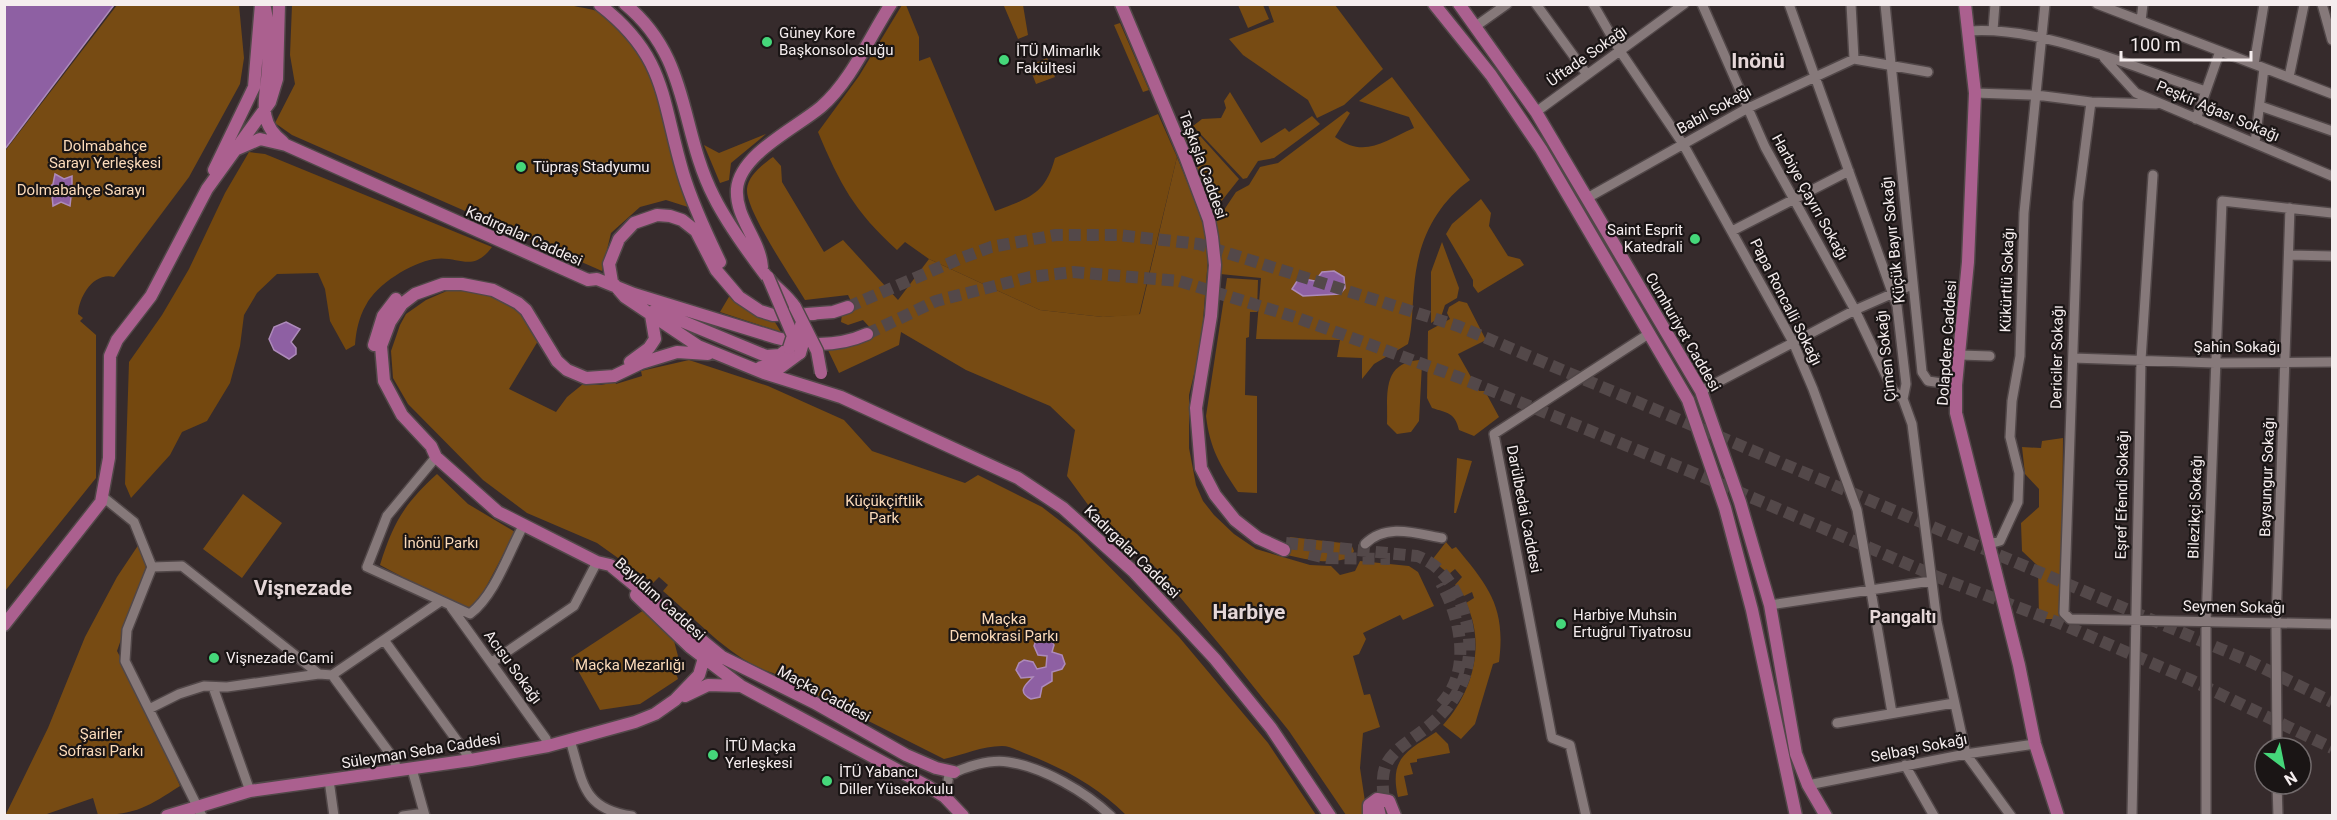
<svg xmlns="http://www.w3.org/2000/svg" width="2337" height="820" viewBox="0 0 2337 820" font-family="Roboto,sans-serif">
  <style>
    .green { fill: #774b13 }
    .forest { fill: #74480f }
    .water { fill: #8e60a3; stroke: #ad8aba; stroke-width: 1.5 }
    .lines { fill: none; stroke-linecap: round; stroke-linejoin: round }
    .major-tunnel { stroke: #534849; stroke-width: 12; stroke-dasharray: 12 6; stroke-linecap: butt }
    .minor-casing { stroke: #514748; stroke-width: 12 }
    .major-casing { stroke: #514748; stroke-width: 15 }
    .minor { stroke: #86797a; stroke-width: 9 }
    .major { stroke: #ab608f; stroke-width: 12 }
    .major-bridge-casing { stroke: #514748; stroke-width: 15; stroke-linecap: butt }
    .major-bridge { stroke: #ab608f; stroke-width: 12 }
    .poi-dot { fill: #45d77a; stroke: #1a1515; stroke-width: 2 }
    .labels { text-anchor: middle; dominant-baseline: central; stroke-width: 4.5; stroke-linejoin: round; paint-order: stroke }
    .poi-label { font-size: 15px; fill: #f5edee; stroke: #1a1515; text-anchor: start }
    .street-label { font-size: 15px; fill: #f5edee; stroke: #1a1515 }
    .park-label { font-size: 15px; fill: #fcdbba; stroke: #1a1515 }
    .quarter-label { font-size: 18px; font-weight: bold; fill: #e5d7d8; stroke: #1a1515 }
    .district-label { font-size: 21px; font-weight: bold; fill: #e5d7d8; stroke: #1a1515 }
  </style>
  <rect width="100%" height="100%" fill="#362b2c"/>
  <path class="green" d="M117,5H239L244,58L240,84L189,177L114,277C93,272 79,297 78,314L83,318L80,321L96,335V478L5,591V151Z
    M292,5H570C580,8 596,9 605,14C651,39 675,158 688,207L666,200L640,207L611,233L602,271L292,135L275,123L295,84L290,55Z
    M1023,5L1028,35L1018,39L1004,6Z
    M1238,5H1263L1269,19L1248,28Z
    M1268,5H1335L1383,69L1344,105L1317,118L1308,100L1243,55L1229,39L1274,22Z
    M1120,23L1149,90L1143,92L1114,25Z
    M1047,58L1055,77L1036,84L1029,66Z
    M1392,77L1470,180C1434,206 1417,244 1414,288C1412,307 1413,325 1408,344L1374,364L1362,379V358L1337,357L1340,340L1256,339L1261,278L1220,274L1216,222L1236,192L1249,185L1260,167L1278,163L1347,111L1350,113L1335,137C1365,159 1383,141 1414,128L1409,117L1359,101Z
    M1230,92L1261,143L1285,128L1289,132L1312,116L1320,124L1274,158L1258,161L1247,178L1243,179L1193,126L1202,119L1221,118L1226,108L1224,101Z
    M1192,127L1239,179L1212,213L1183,140Z
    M766,134L731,163L729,180L720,183L704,145L719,153Z
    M773,157L781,166L782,182L824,252L843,240L898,300L929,259L1040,310L1103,317L1140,314L1177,157L1203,221L1208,259L1201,345L1189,395V448L1196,485L1203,501L1214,515L1234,534L1256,549L1310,565L1331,566L1340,575L1355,571L1360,561L1409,566L1418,572L1434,606L1403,620L1400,615L1363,633L1366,639L1359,654L1353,656L1364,695L1370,694L1380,727L1363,733L1360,768L1367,815H1346L1289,731L1224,650L1155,567L1094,513L1067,476L1075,430L1050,406L966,370L901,332L899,345L839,373L827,348L872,335L873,331L863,320L848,325L841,322L842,314L853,305L848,295L805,300C792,278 745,210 747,189C748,176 763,164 773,157Z
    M1481,199L1491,213L1489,226L1508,256L1520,259L1524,265L1478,293L1473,286V280L1446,234L1452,224Z
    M1442,242L1459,288L1457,298L1445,305L1441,317L1431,323V272Z
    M1227,278L1258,280L1257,312H1250L1249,337L1246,338L1245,395L1257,396V493L1238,492C1220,465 1210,449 1206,416Z
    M449,290C494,290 518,301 538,341L509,389L556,412L567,397L583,384L601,385L615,382L616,384L642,376L641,371L689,360L768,386L844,420L872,451L965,483L978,475L1042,507L1077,534L1179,637L1268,743L1316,815H1126C1097,786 1063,768 1024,753C1017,750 1009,746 1002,746C982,746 963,755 944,759L773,673C731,660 696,619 663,591L668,585L659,577L653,583L597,543L527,513L483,480L408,404L393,378L391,351L400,325L406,314L426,300Z
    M730,295L773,319L781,332L720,312Z
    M1459,301L1467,303L1486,340L1458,354L1479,391H1485L1499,417L1474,436L1459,430C1455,412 1447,413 1432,408L1427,398L1428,331L1450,319L1447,313L1449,307Z
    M1419,360L1422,364L1419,421L1411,432L1397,434L1387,424C1388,396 1381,363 1419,360Z
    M2063,438L2061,619H2039L2038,566L2022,551L2021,523L2039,507V489L2025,474L2022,447L2041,448L2042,441Z
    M1457,458L1472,461L1456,513H1454Z
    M437,474L468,504L515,532L475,608L465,609L455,605L380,565C393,523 404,504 437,474Z
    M243,494L282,523L242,578L203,549Z
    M1290,537L1351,544L1354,551L1351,557C1331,566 1304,559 1283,554Z
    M1446,542L1452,549L1456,547C1489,587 1506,607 1499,662L1493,664L1475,724L1461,739L1443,725C1473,692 1486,644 1466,603L1474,598L1472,592L1464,596L1455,585L1462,577L1455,569L1449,574L1432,560Z
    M139,544L146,567L117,651L142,698L180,786C149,806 136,815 98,815L93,798L44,815L5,816L48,728L85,637L117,577Z
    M644,610L674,641L678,656L673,665L678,679L640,704L600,710L571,658Z
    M1436,732L1448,744L1450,753L1417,759V762L1410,763L1413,774L1404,776L1408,795L1398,797C1389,758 1407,751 1436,732Z"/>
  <path class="forest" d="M902,5H906L919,37V61L930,57L995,211C1029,198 1045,195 1055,158L1158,114L1177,157L1139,315L1103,317L1040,310L929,259L905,242L897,250C854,211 840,184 818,132L859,76Z
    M249,152L265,154L492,247C472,274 459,255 434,259C411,263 377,284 366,305C359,317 356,331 355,345L346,350L330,321L325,289L318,273L277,274L257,293L244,315L240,346L230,383L207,421L182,432L170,455L131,498L125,484L129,362L162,315L189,269L225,193Z"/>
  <path class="water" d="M5,4L114,5L5,149L4,5Z
    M55,174L64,179L72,176V186L79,190V194L71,197L70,206L61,202L53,206L52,196L44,191L53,184Z
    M1334,271L1344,277L1345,288L1340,294L1303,296L1292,289L1299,278L1315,281L1322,272Z
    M286,322L300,329L291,342L296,348V354L289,359L274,350L269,339L274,327Z
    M1042,636L1051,639L1054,645L1052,652L1062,655L1065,664L1062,669L1052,672V681L1042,687L1040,697L1031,699C1015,691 1028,683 1033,677L1021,678L1016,670L1019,663L1024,660L1033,662L1037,669L1046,667L1047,656L1038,655L1034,646L1036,640Z"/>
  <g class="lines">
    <path class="major-tunnel" d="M848,307L959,259L991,247L1056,235H1118L1199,244L1458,326L2249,661L2332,702
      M867,334L936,301L1030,277L1073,272L1179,281L1295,317L1458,377L1706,478L1940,578L2057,622L2191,680L2332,748
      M1286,543L1417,556C1441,565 1455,586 1463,610C1479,658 1464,698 1426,728C1413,739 1393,749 1386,765C1381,776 1383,790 1384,802
      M1309,554L1327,558L1390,559
      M1441,704C1472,671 1461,619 1441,583"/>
    <g class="minor-casing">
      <path id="minor" d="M1536,4L1586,73
        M1593,4L1620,51L1683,144L1793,342L1813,389L1857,510L1892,713
        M1702,4L1765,147L1855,310L1893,390L1903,399
        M1789,4L1897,306L1906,384L1903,399L1912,424L1937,622L1966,754L2011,816
        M1851,4L1854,59
        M1885,4L1922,372L1928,381L1956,385
        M2097,4L2332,94
        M2322,4L2332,40
        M2141,21L2143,4
        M1476,26L1507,4
        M1993,30L1995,4
        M1969,31C2045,26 2133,68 2206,91
        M2104,58L2136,93L2332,176
        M2254,64L2264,4
        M2289,77L2304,5
        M1975,93L2031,95
        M2036,95L2091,102L2156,104
        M2091,102L2078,202L2064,613L2070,619L2332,624
        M2260,106L2332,131
        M1536,112L1684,4
        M2196,119L2220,51
        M2255,143L2264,68
        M1589,197L1746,109L1854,59L1928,72
        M1732,231L1849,171
        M2290,255L2332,256
        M1960,355L1990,356
        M2073,358L2215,363L2332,362
        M1701,391L1855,310L1912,285
        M436,457L387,516L367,567L470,614C495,595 508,554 523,526
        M103,497L134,522L152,567
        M1365,544C1386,523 1415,533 1442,538
        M1989,544L2000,541L2018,502L2019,473L2010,437L2012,401L2020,356L2024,213L2045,4
        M152,567L127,630L125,661L202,816
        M152,567L182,566L319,674
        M1770,605L1931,581
        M451,607L546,739L548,746
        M384,640L471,760
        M492,662L574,606L597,562
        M332,675L394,759L397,771
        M213,687L250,791
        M149,709L179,694L204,686L227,687L319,674L332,675L441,601
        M1837,723L1954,703
        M570,740C583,782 582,809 632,816
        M2277,748L2276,623L2290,208
        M1905,765L1934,816
        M412,769L425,816
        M329,780L334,816
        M2277,784L2278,816
        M1808,785L1966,754L2035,744
        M945,797L949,775C965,767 989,759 1008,762C1043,767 1086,792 1111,816
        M403,816L424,813
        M1586,816L1570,745L1552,738L1494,434L1650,333
        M2132,816L2141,360L2153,175
        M2206,816V622L2222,201L2332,213"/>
    </g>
    <g class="major-casing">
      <path id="major" d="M625,4C691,58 679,129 714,197C728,225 748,252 767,277C776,288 787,295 795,307
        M1121,4L1185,156L1209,220L1212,237L1215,265L1211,316L1196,408L1201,468L1215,495L1235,520L1258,538L1284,550
        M1434,4L1491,75L1541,149L1688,400L1725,508L1752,610L1796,816
        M1459,4L1536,112L1701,391L1740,502L1770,605L1796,754L1808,785L1826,816
        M1965,4L1975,93L1968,262L1956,385V413L2019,665L2035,744L2058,816
        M600,5C667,57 661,99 683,173C692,203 706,233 720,262
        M265,8C269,27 269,50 268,69C266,98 256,122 283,142
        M237,149L260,139L286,145L588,280L597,279L634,294L777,338C807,346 838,347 867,334
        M214,170L254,87L261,4
        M762,267C760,239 735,218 737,189C740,154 796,128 821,107C851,81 869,38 891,4
        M655,310L766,356L780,355L789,348
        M807,314L833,312L848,307
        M815,314L773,315L760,311L739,297L716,270L696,231L682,220L670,216L657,215L634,223L619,239L609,264L612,282L625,297L698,346L764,373L841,397L1018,478L1063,508L1133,571L1215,659L1271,728L1330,816
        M374,345L383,316L396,299
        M708,354L677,352L641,363L614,376L586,378L567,370L557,361L526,310L518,303L493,290L462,284H443L415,294L402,304L390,322L381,346L384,381L402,415L431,446L436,457L498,512L597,562L610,565L722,657L815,703L906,755L936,768L954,772
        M630,362L649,348L655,339L651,315
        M761,367H781L800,353
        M636,595L690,647L741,686L929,787L945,797L963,816
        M4,625L101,502L109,458L110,356L117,340L151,296L207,189L270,102L277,79L279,4
        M685,696L708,685L740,686
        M1377,803L1380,816
        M167,816L250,791L471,760L548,746L635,722L655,714L675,700L699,675L704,658L696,638
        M1369,816V805L1377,799L1389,801L1395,816"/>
    </g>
    <use href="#minor" class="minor"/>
    <use href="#major" class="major"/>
    <g class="major-bridge-casing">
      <path id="major-bridge" d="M768,277L793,336L789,348
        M795,307L817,351L821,373
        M800,353L803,343L801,325"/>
    </g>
    <use href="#major-bridge" class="major-bridge"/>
  </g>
  <g class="poi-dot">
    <circle cx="767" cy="42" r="6"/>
    <circle cx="1004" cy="60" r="6"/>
    <circle cx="521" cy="167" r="6"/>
    <circle cx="1695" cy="239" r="6"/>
    <circle cx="1561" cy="624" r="6"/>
    <circle cx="214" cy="658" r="6"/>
    <circle cx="713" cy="755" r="6"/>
    <circle cx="827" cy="781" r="6"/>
  </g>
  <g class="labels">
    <g class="poi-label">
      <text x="779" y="33">Güney Kore<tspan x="779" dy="17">Başkonsolosluğu</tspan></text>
      <text x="1016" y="51">İTÜ Mimarlık<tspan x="1016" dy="17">Fakültesi</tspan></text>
      <text x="533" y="167">Tüpraş Stadyumu</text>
      <text x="1683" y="230" text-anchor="end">Saint Esprit<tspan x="1683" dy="17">Katedrali</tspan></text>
      <text x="1573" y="615">Harbiye Muhsin<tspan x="1573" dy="17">Ertuğrul Tiyatrosu</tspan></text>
      <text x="226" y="658">Vişnezade Cami</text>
      <text x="725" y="746">İTÜ Maçka<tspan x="725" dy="17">Yerleşkesi</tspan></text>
      <text x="839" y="772">İTÜ Yabancı<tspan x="839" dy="17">Diller Yüsekokulu</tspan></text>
    </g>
    <g class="street-label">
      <text transform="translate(1587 56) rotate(-35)">Üftade Sokağı</text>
      <text transform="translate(1714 110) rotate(-29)">Babil Sokağı</text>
      <text transform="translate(2218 111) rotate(23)">Peşkir Ağası Sokağı</text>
      <text transform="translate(1203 165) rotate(70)">Taşkışla Caddesi</text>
      <text transform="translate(1810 197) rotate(61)">Harbiye Çayırı Sokağı</text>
      <text transform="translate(524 236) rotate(24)">Kadırgalar Caddesi</text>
      <text transform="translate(1893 240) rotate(-96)">Küçük Bayır Sokağı</text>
      <text transform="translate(2007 280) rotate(-88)">Kükürtlü Sokağı</text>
      <text transform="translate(1786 302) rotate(63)">Papa Roncalli Sokağı</text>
      <text transform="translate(1683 332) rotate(60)">Cumhuriyet Caddesi</text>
      <text transform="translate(1947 343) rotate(-86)">Dolapdere Caddesi</text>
      <text x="2237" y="347">Şahin Sokağı</text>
      <text transform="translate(1886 356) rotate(-96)">Çimen Sokağı</text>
      <text transform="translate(2057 357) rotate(-89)">Dericiler Sokağı</text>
      <text transform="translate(2267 477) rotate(-88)">Baysungur Sokağı</text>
      <text transform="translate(2122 495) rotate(-89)">Eşref Efendi Sokağı</text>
      <text transform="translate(2195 507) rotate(-88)">Bilezikçi Sokağı</text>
      <text transform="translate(1524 509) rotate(79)">Darülbedai Caddesi</text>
      <text transform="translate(1132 552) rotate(44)">Kadırgalar Caddesi</text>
      <text transform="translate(660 599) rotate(42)">Bayıldım Caddesi</text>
      <text transform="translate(2234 607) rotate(1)">Seymen Sokağı</text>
      <text transform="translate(513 667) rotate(54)">Acısu Sokağı</text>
      <text transform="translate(824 694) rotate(28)">Maçka Caddesi</text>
      <text transform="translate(1919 748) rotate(-11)">Selbaşı Sokağı</text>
      <text transform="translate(421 751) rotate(-9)">Süleyman Seba Caddesi</text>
    </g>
    <g class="park-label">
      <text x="105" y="146">Dolmabahçe<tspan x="105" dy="17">Sarayı Yerleşkesi</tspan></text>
      <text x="81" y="190">Dolmabahçe Sarayı</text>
      <text x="884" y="501">Küçükçiftlik<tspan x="884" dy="17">Park</tspan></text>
      <text x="441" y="543">İnönü Parkı</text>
      <text x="1004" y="619">Maçka<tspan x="1004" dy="17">Demokrasi Parkı</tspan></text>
      <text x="630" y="665">Maçka Mezarlığı</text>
      <text x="101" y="734">Şairler<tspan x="101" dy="17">Sofrası Parkı</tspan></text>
    </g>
    <g class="quarter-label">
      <text x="1903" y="616">Pangaltı</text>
    </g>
    <g class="district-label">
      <text x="1758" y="61">Inönü</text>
      <text x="303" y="588">Vişnezade</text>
      <text x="1249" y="612">Harbiye</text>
    </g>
  </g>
  <rect width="2337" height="820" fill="none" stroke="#f5edee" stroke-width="12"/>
  <g transform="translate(2283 766) rotate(148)"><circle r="28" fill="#1a1515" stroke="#726b6c" stroke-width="1.5"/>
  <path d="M0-4.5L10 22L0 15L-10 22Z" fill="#45d77a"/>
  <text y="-9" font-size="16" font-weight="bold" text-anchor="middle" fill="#f5edee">N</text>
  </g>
  <path d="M2121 51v9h130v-9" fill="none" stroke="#f5edee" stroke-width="3"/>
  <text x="2130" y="51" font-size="18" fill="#f5edee" stroke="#1a1515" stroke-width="4.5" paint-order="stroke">100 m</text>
</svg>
